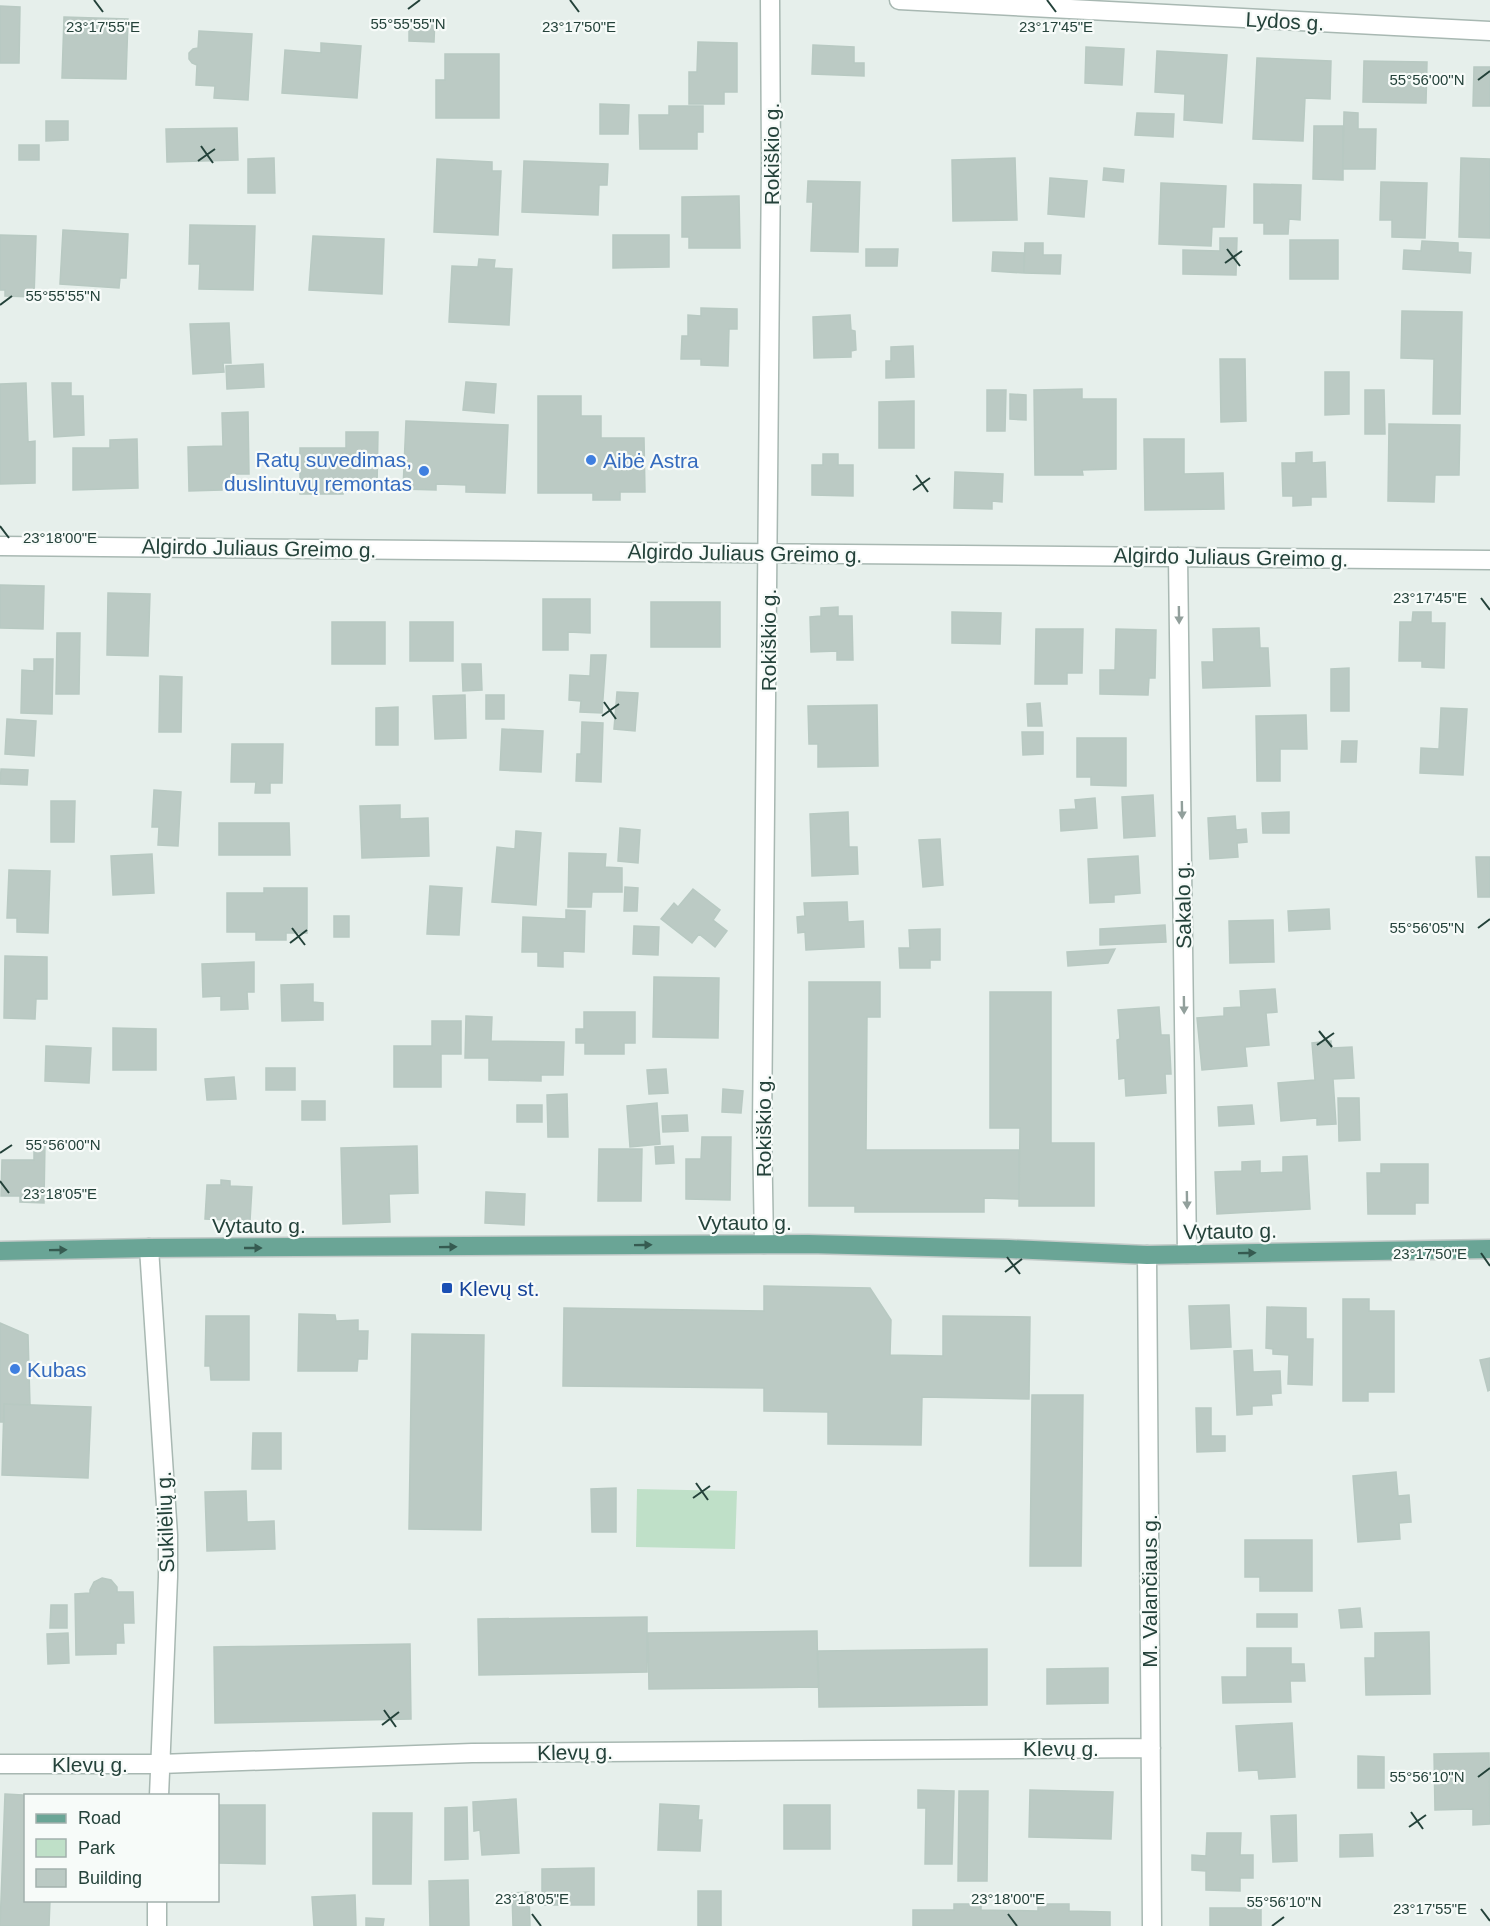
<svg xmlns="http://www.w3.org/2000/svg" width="1490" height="1926" viewBox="0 0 1490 1926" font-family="Helvetica,sans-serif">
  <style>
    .green { fill: #bfe0c8 }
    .building { fill: #bbcac4; stroke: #b8c9c2; stroke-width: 1.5 }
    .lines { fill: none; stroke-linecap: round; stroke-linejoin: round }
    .minor-casing { stroke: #a8b8b2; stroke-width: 21 }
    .major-casing { stroke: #c2cac8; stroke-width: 21 }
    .minor { stroke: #fff; stroke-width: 18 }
    .major { stroke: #6aa596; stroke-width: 18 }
    .oneway { fill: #92a09c }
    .oneway2 { fill: #365b51 }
    .ticks { fill: none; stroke: #24423a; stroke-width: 2 }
    .shop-dot { fill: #3f7fe0; stroke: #f7fbf9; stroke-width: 2 }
    .transit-dot { fill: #1a4fb4; stroke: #f7fbf9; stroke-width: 2 }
    .labels { text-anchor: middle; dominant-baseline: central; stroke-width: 4.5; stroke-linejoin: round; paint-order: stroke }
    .street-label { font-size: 21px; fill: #24423a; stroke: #f7fbf9 }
    .shop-label { font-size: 21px; fill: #366cbe; stroke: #f7fbf9; text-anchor: start }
    .transit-label { font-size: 21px; fill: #164399; stroke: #f7fbf9; text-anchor: start }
    .ticks-label { font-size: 15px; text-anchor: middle; fill: #24423a; stroke: #f7fbf9; stroke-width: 4.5; stroke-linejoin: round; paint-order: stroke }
  </style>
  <rect width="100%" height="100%" fill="#e6efeb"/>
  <path class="green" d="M637,1489L737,1491L735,1549L636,1547Z"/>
  <path class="building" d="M0,6L20,7L19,63H0Z
    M64,17L128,19L126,79L62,78Z
    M409,18H435L434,42L409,41Z
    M199,31L252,34L248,100L214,98L215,86L196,85L197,65L192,63L189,59V53L193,49L198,48Z
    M698,42L737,43V92H724V104H689V72H697Z
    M321,43L361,46L357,98L282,93L285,50L321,53Z
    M813,45L854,47V63H864V76L812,74Z
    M1086,47L1124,49L1122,85L1085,83Z
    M1157,51L1227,55L1222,123L1184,120L1185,94L1155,92Z
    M445,54H499V118H436V80H445Z
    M1257,58L1331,61L1330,99L1305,98L1303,141L1253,139Z
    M1364,61L1427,62L1426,103L1363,102Z
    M1474,67H1490V106H1473Z
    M600,104L629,105L628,134H600Z
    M669,106H703V132H697V149H640L639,115H669Z
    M1344,112L1358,113V129H1376L1375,169H1343Z
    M1137,113L1174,114L1173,137L1135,135Z
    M46,121H68V140L46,141Z
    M1314,126H1343V180L1313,179Z
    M237,128L238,160L167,162L166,129Z
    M19,145H39V160H19Z
    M274,158L275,193H248V159Z
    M1015,158L1017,220L953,221L952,160Z
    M1461,158L1490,159V238L1459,237Z
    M437,159L492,162V171H501L498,235L434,232Z
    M524,161L608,164L607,185H599L598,215L522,212Z
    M1104,168L1124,170L1123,182L1103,180Z
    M1050,178L1087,181L1084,217L1048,214Z
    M808,181L860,182L858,252L811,251L813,202H807Z
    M1381,182L1427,183L1425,238L1392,237V220H1380Z
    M1161,183L1226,186L1224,227H1212L1211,246L1159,244Z
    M1254,184L1301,185L1300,220L1289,219L1288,234H1264V223H1254Z
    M739,196L740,248H689V237H682V197Z
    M190,225L255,226L253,290L199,289L200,264H189Z
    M63,230L128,234L126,278H120L119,288L60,284Z
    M0,235L36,236L34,297L5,296V290H0Z
    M613,235H669V267L613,268Z
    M313,236L384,239L382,294L309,290Z
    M1220,238H1237L1236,275L1183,274V250L1220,251Z
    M1290,240H1338V279H1290Z
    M1422,241L1458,243V252L1471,253L1470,273L1403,269L1404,250L1421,251Z
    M1025,243H1043V255H1061L1060,274L1024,273Z
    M866,249H898L897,266H866Z
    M993,252L1024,253V273L992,271Z
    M479,259L495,260L494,268L512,269L509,325L449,322L452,266L478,267Z
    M701,308L737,309V329H729L728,366L701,365V359H681L682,336H688V315L701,316Z
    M1402,311L1462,312L1460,414H1433L1434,359L1401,358Z
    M850,315L851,330L855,331L856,350L851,351V357L814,358L813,317Z
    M229,323L231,363H223L224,372L193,374L190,324Z
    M913,346L914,377L886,378V361H891V347Z
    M1220,359H1245L1246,421L1221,422Z
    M263,364L264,387L227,389L226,366Z
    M1325,372H1349V414L1325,415Z
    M466,382L496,384L494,413L463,410Z
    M26,383L28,442L35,441V483L0,484V384Z
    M52,383H71V396H83L84,435L54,437Z
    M1082,389V399H1116V469L1082,470L1083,475H1035L1034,390Z
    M987,390H1006L1005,431H987Z
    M1365,390H1384L1385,434H1365Z
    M1010,394L1026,395V420L1010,419Z
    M538,396H581V416H601V438H644L645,492H620V500H593V493H538Z
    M914,401V448H879V402Z
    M248,412L249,474H232L233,483H222V490L189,491L188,447L223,446L222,413Z
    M406,421L508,425L505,493L466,492V485L436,484V490L403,489Z
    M1389,424L1460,425L1459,475H1435L1434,502L1388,501Z
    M346,432H378L377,488H343V494H300V448H346Z
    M137,439L138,488L73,490V448H110V440Z
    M1144,439H1184V474L1223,473L1224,509L1145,510Z
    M1312,452V463L1325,462L1326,497H1311V505L1293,506V496H1283L1282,463H1296V453Z
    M823,454H838V465H853V496L812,495V465H823Z
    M955,472L1003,474L1002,502L992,501V509L954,508Z
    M0,585L44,586L43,629L0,628Z
    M108,593L150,594L148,656L107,655Z
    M543,599H590V633L568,632V650H543Z
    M651,602H720V647H651Z
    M838,607V616H852L853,660H837V651L811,652L810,617L821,616V608Z
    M952,612L1001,613L1000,644L952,643Z
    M1413,612H1431V623H1445L1444,668L1422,667V661H1399L1400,622H1412Z
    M332,622H385V664H332Z
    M410,622H453V661H410Z
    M1259,628L1260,648H1268L1270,686L1203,688L1202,662H1214L1213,629Z
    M1036,629H1083L1082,673H1067V684H1035Z
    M1116,629L1156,630L1155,678H1149L1148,695L1100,694V670H1115Z
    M57,633H80L79,694H56Z
    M591,655H606L602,713L580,712L581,701L569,700L570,675L590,676Z
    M34,659H53L52,714L21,713L22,670L34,671Z
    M462,664H481L482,690L463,691Z
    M1349,668V711H1331V669Z
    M160,676L182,677L181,732H159Z
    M617,692L638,693L635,731L614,729Z
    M465,695L466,738L435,739L433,696Z
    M486,695H504V719H486Z
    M1040,703L1042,726H1028L1027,704Z
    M877,705L878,766L818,767V744H809L808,706Z
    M398,707V745H376V708Z
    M1441,708L1467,709L1463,775L1420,773L1421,748L1439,749Z
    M1306,715L1307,749H1280V781H1257L1256,716Z
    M7,719L36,721L34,756L5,754Z
    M582,722L603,723L601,782L576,781L577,754H581Z
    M502,729L543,731L541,772L500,770Z
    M1022,732H1043V754L1023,755Z
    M1077,738H1126V786L1091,785V777H1077Z
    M1342,741H1357L1356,762H1341Z
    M232,744H283L282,783H270V793H255L256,782H231Z
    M1,769L28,770L27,785L0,784Z
    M154,790L181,792L178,846L158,845L159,827H152Z
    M1153,795L1155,836L1124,838L1122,797Z
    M1095,798L1097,828L1061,831L1060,810L1076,809L1075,800Z
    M51,801H75L74,842H51Z
    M400,805V819L428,818L429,856L362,858L360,806Z
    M848,812L849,847H857L858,874L812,876L810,814Z
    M1289,812V833H1263L1262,813Z
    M1235,816L1236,830L1246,829L1247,842L1237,843L1238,857L1210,859L1208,818Z
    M219,823H289L290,855H219Z
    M620,828L640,830L638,863L618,861Z
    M516,831L541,833L536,905L492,902L497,847L515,849Z
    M940,839L943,885L923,887L919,840Z
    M569,853L606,854L605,867L622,868V892H592L591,907H568Z
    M152,854L154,893L113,895L111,856Z
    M1138,856L1140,893L1114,895V902L1090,903L1088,859Z
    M1476,857H1490V897H1478Z
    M9,870L50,871L48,933L17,932V918H7Z
    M430,886L462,888L459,935L427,934Z
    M625,887L638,888L637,911H624Z
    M264,888H307V933H286V940H256V932H227V893H264Z
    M693,889L720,910L713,920L727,931L715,947L699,934L692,943L661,919L674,903L678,907Z
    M847,902L848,922L863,921L864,947L806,950L805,932L798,933L797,917L805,916L804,903Z
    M1329,909L1330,929L1289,931L1288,911Z
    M566,910L585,911L584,952L563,951V967L538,966V952H522L523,917L566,919Z
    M334,916H349V937H334Z
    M1273,920L1274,962L1230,963L1229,921Z
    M1165,925L1166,942L1100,945V929Z
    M634,926L659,927L658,955L633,954Z
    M940,929V960H930V968H900L899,948H910L909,930Z
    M1115,949L1108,963L1068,966L1067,952Z
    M5,956L47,957V999H36L35,1019L4,1018Z
    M254,962V992H247L248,1009L221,1010V996L203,997L202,964Z
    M654,977L719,978L718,1038L653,1037Z
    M809,982H880V1017H867L866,1150H1019V1199L984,1198V1212H855V1206H809Z
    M313,984V1002L323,1003V1020L282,1021L281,985Z
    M1275,989L1277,1012L1266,1013L1269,1045L1245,1047L1247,1066L1202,1070L1197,1018L1224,1016V1008L1241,1007L1240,991Z
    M990,992H1051V1143H1094V1206H1019L1020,1128H990Z
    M1159,1007L1161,1035H1169L1171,1074H1165L1166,1093L1126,1096L1125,1078L1119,1079L1117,1040L1120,1039L1118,1010Z
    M584,1012H635V1043H624V1054H585V1043H576V1029H584Z
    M466,1016L492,1017L491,1041L564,1042L563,1075H541V1081L489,1080V1058H465Z
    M432,1021H461V1054H441V1087H394V1046H432Z
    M113,1028L156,1029V1070H113Z
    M1331,1041V1048L1352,1047L1354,1078L1333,1079L1336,1124L1317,1125V1118L1281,1121L1278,1083L1315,1080L1312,1043Z
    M46,1046L91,1048L89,1083L45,1081Z
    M266,1068H295V1090H266Z
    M666,1069L668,1093L649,1094L647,1070Z
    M234,1077L236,1099L207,1100L205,1079Z
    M723,1089L743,1091L741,1113L722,1112Z
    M567,1094L568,1137H548L547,1095Z
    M1338,1098H1359L1360,1140L1339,1141Z
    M302,1101H325V1120H302Z
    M657,1103L660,1144L630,1147L627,1106Z
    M517,1105H542V1122H517Z
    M1252,1105L1254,1124L1219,1126L1218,1107Z
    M687,1115L688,1131L663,1132L662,1116Z
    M702,1137H731L730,1200L686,1199V1159H701Z
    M34,1142H45L44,1203L20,1202V1196H1L2,1160H34Z
    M417,1146L418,1193L389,1194L390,1222L343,1224L341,1148Z
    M673,1146L674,1163L656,1164L655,1147Z
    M599,1149H642L641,1201H598Z
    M1307,1156L1310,1209L1217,1214L1215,1172L1242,1171V1162L1260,1161V1173L1283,1172V1157Z
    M1381,1164H1428V1203H1415V1214H1368L1367,1173H1381Z
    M221,1180L230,1181V1186L252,1187L250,1221L205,1219L207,1185H221Z
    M486,1192L525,1194L524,1225L485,1223Z
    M764,1286L870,1288L891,1320L890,1355L943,1356V1316L1030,1317L1029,1399L922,1397L921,1445L828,1444V1412L764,1411V1388L563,1386L564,1308L764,1311Z
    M1343,1299H1369V1311H1394V1392H1368V1401H1343Z
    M1229,1305L1231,1347L1191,1349L1189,1306Z
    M1267,1307L1306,1308V1339H1313L1312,1385L1288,1384L1289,1355L1273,1354V1349L1266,1348Z
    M299,1314L335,1315L336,1321L358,1320V1331H368L367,1359H358L357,1371H298Z
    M206,1316H249V1380H211L210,1366H205Z
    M0,1323L28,1335L30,1405L4,1404V1422H0Z
    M412,1334L484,1335L481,1530L409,1529Z
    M1252,1350L1253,1372L1280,1371L1281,1393L1271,1394L1272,1405L1252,1406V1414L1237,1415L1234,1351Z
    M1490,1358V1390L1488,1391L1480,1360Z
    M1032,1395H1083L1081,1566H1030Z
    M4,1404L91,1407L88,1478L2,1475Z
    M1196,1408H1211V1436H1225V1451L1197,1452Z
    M253,1433H281V1469H252Z
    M1396,1472L1398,1496L1409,1495L1411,1522L1399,1523L1400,1539L1358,1542L1353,1476Z
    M616,1488V1532H592L591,1489Z
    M246,1491L247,1522L274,1521L275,1549L207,1551L205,1492Z
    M1245,1540H1312V1591H1260V1577H1245Z
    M102,1578L111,1580L117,1587V1592H133L134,1623H123L124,1643H116V1654L76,1655L75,1594L90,1593V1590L94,1582Z
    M51,1605H67V1628H50Z
    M1360,1608L1362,1627L1341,1628L1339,1610Z
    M1257,1614H1297V1627H1257Z
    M647,1617V1672L479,1675L478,1619Z
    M817,1631L818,1687L649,1689L648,1633Z
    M1429,1632L1430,1694L1366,1695L1365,1658H1375V1633Z
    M68,1633L69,1663L48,1664L47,1634Z
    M410,1644L411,1719L215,1723L214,1647Z
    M1247,1648H1291V1664H1304L1305,1681H1290L1291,1702L1223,1703L1222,1677H1247Z
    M987,1649V1705L819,1707L818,1651Z
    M1108,1668V1703L1047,1704V1669Z
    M1292,1723L1295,1777L1259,1779L1258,1770L1239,1771L1236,1726Z
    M1489,1753L1490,1824L1473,1825V1809L1435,1810L1434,1754Z
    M1358,1756L1384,1757V1788H1358Z
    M918,1790L954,1791L952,1864H925L926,1808H918Z
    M1030,1790L1113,1792L1111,1839L1029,1837Z
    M959,1791H988L987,1881H958Z
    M5,1794L41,1796H26V1900H50L49,1926H0Z
    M516,1799L519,1853L482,1855L480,1830L474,1831L473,1802Z
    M660,1804L699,1806L698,1820H702L700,1851L658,1850Z
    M218,1805H265V1864L218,1863Z
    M784,1805H830V1849H784Z
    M467,1807L468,1859L445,1860V1808Z
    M373,1813H412L411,1884H373Z
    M1296,1815L1297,1861L1273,1862L1271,1816Z
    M1207,1833H1241L1240,1855H1253V1878H1240V1891L1206,1890V1871L1192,1870V1855L1206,1856Z
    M1372,1834L1373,1856L1340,1857V1835Z
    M594,1868V1905H542V1869Z
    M468,1880L469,1926H430L429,1881Z
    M698,1891H721V1926H698Z
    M529,1892L530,1926H513L512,1893Z
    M355,1895L356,1926H314L312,1897Z
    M954,1904H981V1910L1038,1911V1904H1069V1911L1110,1912V1926H913V1910H954Z
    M1210,1908H1261V1926H1210Z
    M366,1918L384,1919L383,1926H366Z"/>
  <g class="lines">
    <g class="minor-casing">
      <path id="minor" d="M899,0L1490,31
        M0,546L1490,560
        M1178,557L1187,1254
        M764,1244L762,1130L771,161L770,0
        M149,1248L168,1535V1577L159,1796
        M1147,1255L1152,1926
        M0,1764H160L472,1753L1151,1748
        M157,1926V1900"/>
    </g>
    <g class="major-casing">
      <path id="major" d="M0,1251L149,1248L808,1244L1009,1249L1147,1255L1490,1249"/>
    </g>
    <use href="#minor" class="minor"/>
    <use href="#major" class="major"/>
  </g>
  <defs><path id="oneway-solid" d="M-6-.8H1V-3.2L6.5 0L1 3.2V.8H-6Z" transform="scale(1.5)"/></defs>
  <g class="oneway">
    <use href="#oneway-solid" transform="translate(1179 615) rotate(89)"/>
    <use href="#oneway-solid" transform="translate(1182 810) rotate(89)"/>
    <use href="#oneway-solid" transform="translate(1184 1005) rotate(89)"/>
    <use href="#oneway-solid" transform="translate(1187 1200) rotate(89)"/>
  </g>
  <g class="oneway2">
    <use href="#oneway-solid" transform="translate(643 1245) rotate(-1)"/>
    <use href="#oneway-solid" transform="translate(448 1247) rotate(-1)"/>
    <use href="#oneway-solid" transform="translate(253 1248)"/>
    <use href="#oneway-solid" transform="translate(58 1250) rotate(-1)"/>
    <use href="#oneway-solid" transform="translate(1247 1253) rotate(-1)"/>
  </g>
  <path class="ticks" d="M94,0L103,12M570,0L579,12M1047,0L1056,12M408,9L420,0M1478,80L1490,71M201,146L213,163M198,161L215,149M1227,249L1240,266M1225,263L1242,251M0,305L12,296M916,475L928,492M913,490L930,478M0,526L9,538M1481,598L1490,610M604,702L616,719M602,716L619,704M292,928L305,945M1478,928L1490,919M290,943L307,930M1319,1031L1332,1047M1317,1045L1334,1033M0,1153L12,1145M0,1181L9,1193M1481,1253L1490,1266M1007,1257L1020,1274M1005,1272L1022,1259M696,1483L708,1500M693,1498L710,1486M384,1710L396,1727M382,1725L399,1712M1478,1777L1490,1768M1411,1812L1423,1829M1409,1827L1426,1815M1481,1909L1490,1921M532,1914L541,1926M1008,1914L1017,1926M1272,1926L1284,1917"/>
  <g class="shop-dot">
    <circle cx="591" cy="460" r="6"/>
    <circle cx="424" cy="471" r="6"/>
    <circle cx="15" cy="1369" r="6"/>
  </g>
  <rect class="transit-dot" x="441" y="1282" width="12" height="12" rx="3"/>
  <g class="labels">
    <g class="street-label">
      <text transform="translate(1285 21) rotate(3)">Lydos g.</text>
      <text transform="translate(771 154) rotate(-90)">Rokiškio g.</text>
      <text transform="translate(259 548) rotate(1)">Algirdo Juliaus Greimo g.</text>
      <text transform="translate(745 553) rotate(1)">Algirdo Juliaus Greimo g.</text>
      <text transform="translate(1231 557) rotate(1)">Algirdo Juliaus Greimo g.</text>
      <text transform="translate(768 640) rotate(-90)">Rokiškio g.</text>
      <text transform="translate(1183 905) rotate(-91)">Sakalo g.</text>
      <text transform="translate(763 1126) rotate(-90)">Rokiškio g.</text>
      <text x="745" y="1222">Vytauto g.</text>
      <text x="259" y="1225">Vytauto g.</text>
      <text transform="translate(1230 1231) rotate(-1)">Vytauto g.</text>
      <text transform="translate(165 1522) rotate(-92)">Sukilėlių g.</text>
      <text transform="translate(1149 1591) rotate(-90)">M. Valančiaus g.</text>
      <text x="1061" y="1748">Klevų g.</text>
      <text transform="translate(575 1752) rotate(-1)">Klevų g.</text>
      <text x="90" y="1764">Klevų g.</text>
    </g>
    <g class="shop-label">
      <text x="412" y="459" text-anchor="end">Ratų suvedimas,<tspan x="412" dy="24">duslintuvų remontas</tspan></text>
      <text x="603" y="460">Aibė Astra</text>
      <text x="27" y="1369">Kubas</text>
    </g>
    <g class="transit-label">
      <text x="459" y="1288">Klevų st.</text>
    </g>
  </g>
  <g class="ticks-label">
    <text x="408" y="29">55°55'55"N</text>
    <text x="103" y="32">23°17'55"E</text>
    <text x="579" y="32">23°17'50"E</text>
    <text x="1056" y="32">23°17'45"E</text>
    <text x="1427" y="85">55°56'00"N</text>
    <text x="63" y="301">55°55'55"N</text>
    <text x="60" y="543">23°18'00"E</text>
    <text x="1430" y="603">23°17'45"E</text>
    <text x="1427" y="933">55°56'05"N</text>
    <text x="63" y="1150">55°56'00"N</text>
    <text x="60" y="1199">23°18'05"E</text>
    <text x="1430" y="1259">23°17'50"E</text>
    <text x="1427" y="1782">55°56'10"N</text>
    <text x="532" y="1904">23°18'05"E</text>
    <text x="1008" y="1904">23°18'00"E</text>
    <text x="1284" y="1907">55°56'10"N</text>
    <text x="1430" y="1914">23°17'55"E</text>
  </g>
  <rect x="24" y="1794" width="195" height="108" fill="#f7fbf9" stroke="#a3b1ad" stroke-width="1.5"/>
  <rect x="36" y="1814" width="30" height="9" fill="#6aa596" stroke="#a3b1ad" stroke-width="1.5"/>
  <text x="78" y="1824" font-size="18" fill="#24423a">Road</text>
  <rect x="36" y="1839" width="30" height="18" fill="#bfe0c8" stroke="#a3b1ad" stroke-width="1.5"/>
  <text x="78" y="1854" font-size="18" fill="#24423a">Park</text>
  <rect x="36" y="1869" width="30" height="18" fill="#bbcac4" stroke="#a3b1ad" stroke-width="1.5"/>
  <text x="78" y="1884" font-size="18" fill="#24423a">Building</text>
</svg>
